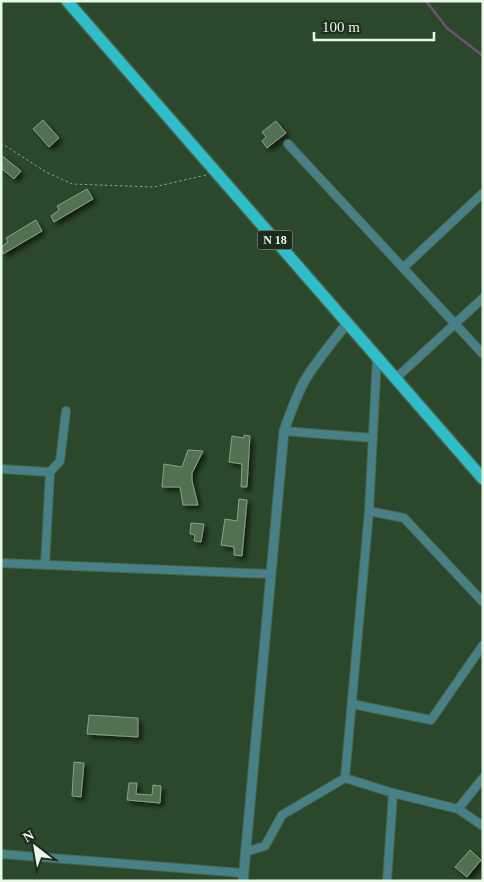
<svg xmlns="http://www.w3.org/2000/svg" width="484" height="882" viewBox="0 0 484 882" font-family="Georgia,serif">
  <style>
    .lines { fill: none; stroke-linecap: round; stroke-linejoin: round }
    .stream { stroke: #705173; stroke-width: 2.5 }
    .building { fill: #537053; stroke: #84a484; filter: url(#shadow) }
    .minor-casing { stroke: #4a644a; stroke-width: 10 }
    .tertiary-casing { stroke: #4a644a; stroke-width: 11 }
    .primary-casing { stroke: #4a644a; stroke-width: 14 }
    .path { stroke: #8aa089; stroke-width: 1; stroke-dasharray: 2.5 2.5; stroke-linecap: butt }
    .minor { stroke: #478086; stroke-width: 8 }
    .tertiary { stroke: #478086; stroke-width: 9 }
    .primary { stroke: #30bdca; stroke-width: 11 }
    .labels { text-anchor: middle; dominant-baseline: central; stroke-width: 4.5; stroke-linejoin: round; paint-order: stroke }
    .shield { fill: #1e2a1e; stroke: #abbaab; stroke-width: 1 }
    .shield-label { font-size: 12px; font-weight: bold; fill: #e8f8e7 }
  </style>
  <defs>
    <filter id="shadow"><feDropShadow dx="3.5" dy="3.5" stdDeviation="2.5" flood-color="#0009"/></filter>
  </defs>
  <rect width="100%" height="100%" fill="#2c482c"/>
  <g class="lines">
    <path class="stream" d="M426,1L447,28L483,56"/>
  </g>
  <path class="building" d="M43,120L59,138L49,147L33,129Z
    M276,121L286,133L267,148L262,141L266,137L262,132Z
    M1,155L21,171L14,179L1,168Z
    M87,189L93,199L54,222L51,216L59,210L57,206Z
    M36,220L42,231L3,254L1,247L8,242L6,238Z
    M244,435L250,436L247,487H241L242,464L229,462L232,436L244,438Z
    M188,450L203,451L192,473V481L198,505H183L180,487H162L164,464L182,467Z
    M239,499L247,500L242,556L234,555V547L221,545L225,519L237,521Z
    M191,523L204,524L201,542L194,541L195,535L190,534Z
    M89,715L138,718V737L87,734Z
    M74,762L84,763L81,797L72,796Z
    M129,783H137L136,794L152,795L153,785L161,786L160,803L127,800Z
    M470,850L481,860L467,877L455,867Z"/>
  <g class="lines">
    <g class="minor-casing">
      <path id="minor" d="M288,144L483,354
        M403,268L483,193
        M395,379L483,298
        M284,431L373,438
        M1,469L50,472
        M369,511L404,518L483,602
        M1,563L271,574
        M45,565L50,472L60,461L66,411
        M352,704L431,720L483,645
        M345,778L369,511L377,357
        M458,809L483,778
        M245,852L265,846L282,815L345,778L393,793L458,809L483,826
        M1,854L243,873
        M387,881L393,793"/>
    </g>
    <g class="tertiary-casing">
      <path id="tertiary" d="M243,881L284,431C290,414 296,396 305,380C317,360 333,342 347,323"/>
    </g>
    <g class="primary-casing">
      <path id="primary" d="M67,1L483,479"/>
    </g>
    <path class="path" d="M1,143L46,172L72,184L154,187L206,175"/>
    <use href="#minor" class="minor"/>
    <use href="#tertiary" class="tertiary"/>
    <use href="#primary" class="primary"/>
  </g>
  <g class="labels">
    <rect class="shield" x="257.5" y="230.5" width="35" height="19" rx="4"/>
    <g class="shield-label">
      <text x="275" y="240">N 18</text>
    </g>
  </g>
  <rect width="484" height="882" fill="none" stroke="#e8f8e7" stroke-width="5"/>
  <g transform="translate(35 847) rotate(329)" stroke="#1e2a1e" stroke-width="4" paint-order="stroke">
  <path d="M0-4L9 19L0 12L-9 19Z" fill="#e8f8e7"/>
  <text y="-8" font-size="14" font-weight="bold" text-anchor="middle" fill="#e8f8e7">N</text>
  </g>
  <path d="M314 32v8h120v-8" fill="none" stroke="#e8f8e7" stroke-width="2.5"/>
  <text x="322" y="32" font-size="15" fill="#e8f8e7" stroke="#1e2a1e" stroke-width="4" paint-order="stroke">100 m</text>
</svg>
